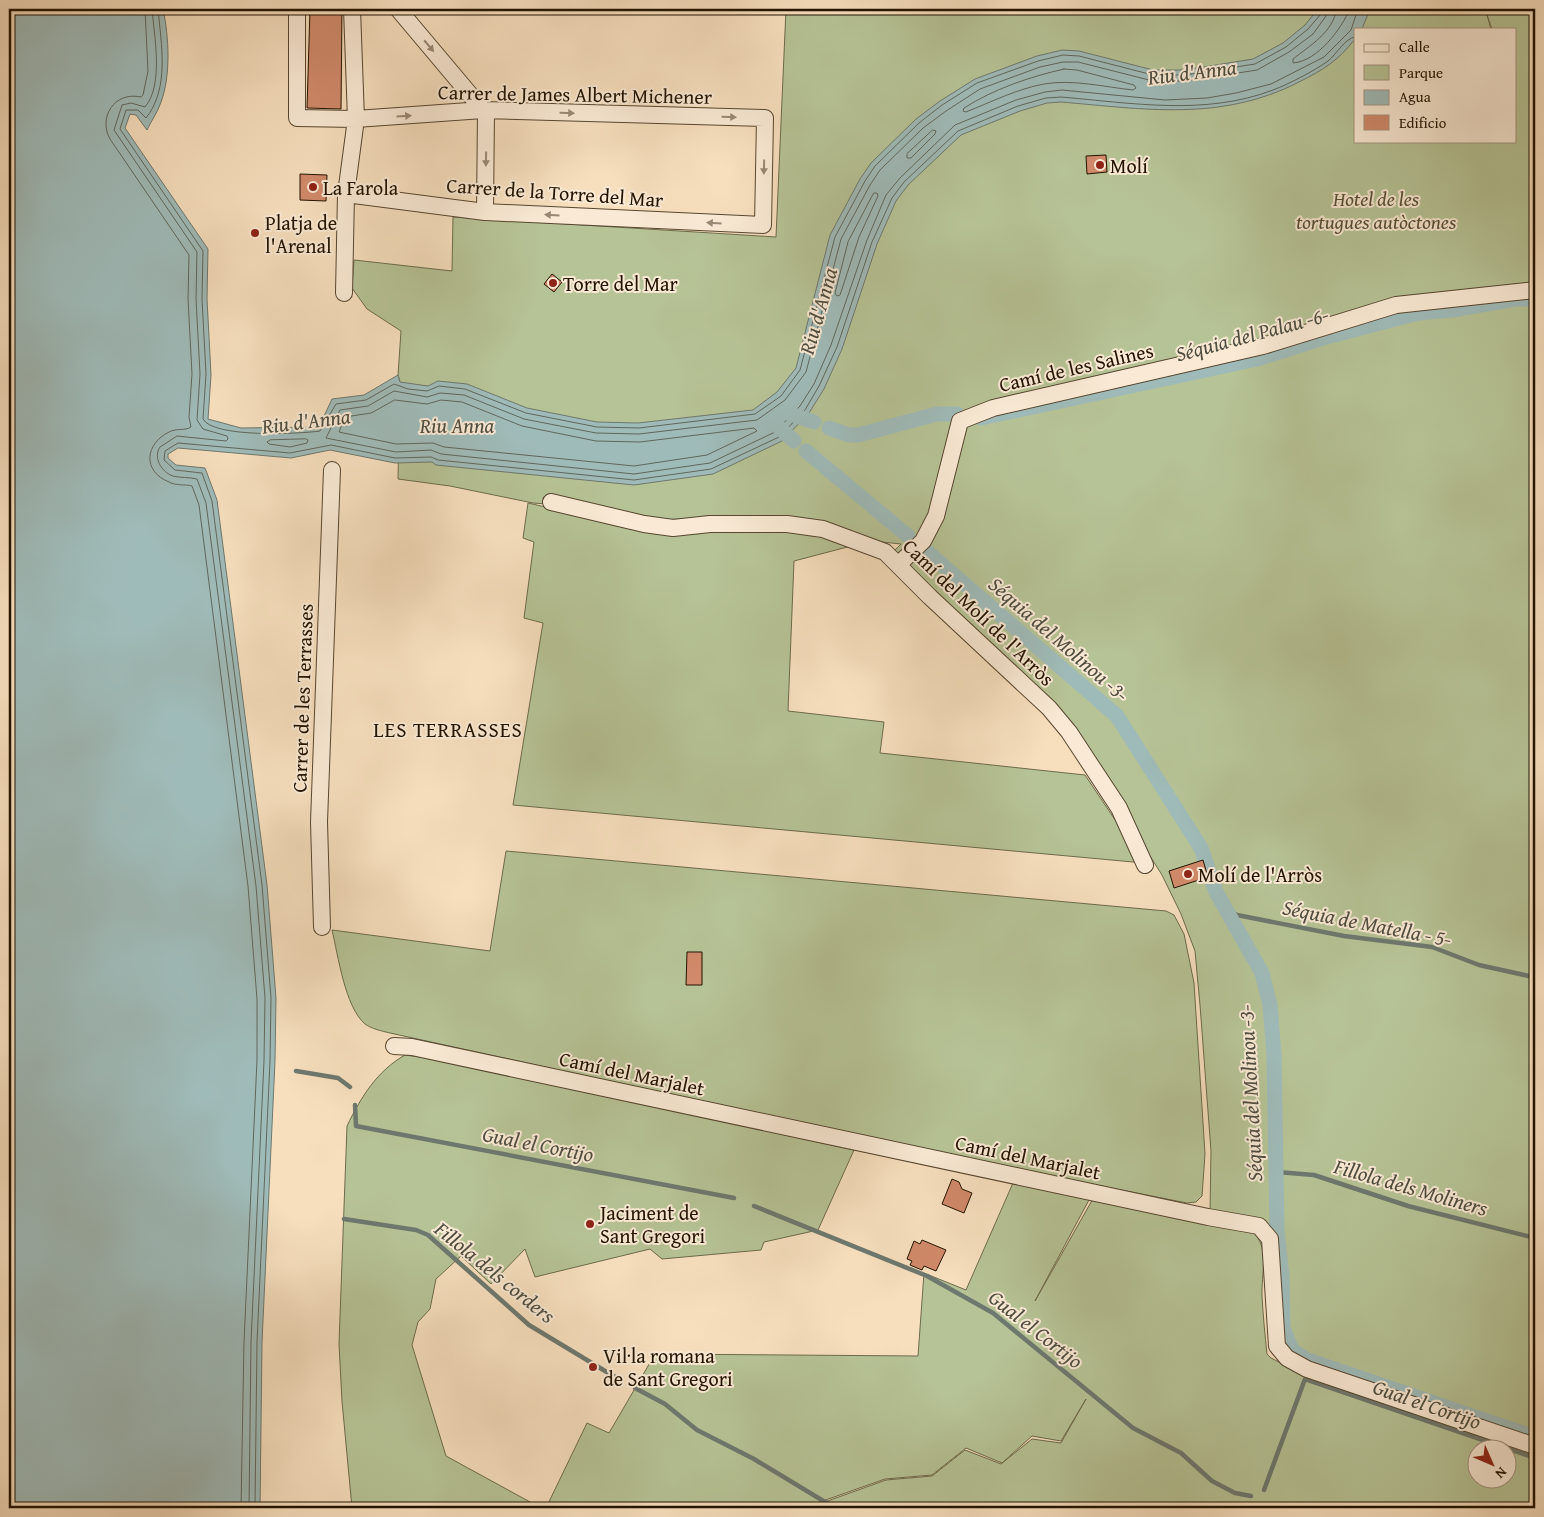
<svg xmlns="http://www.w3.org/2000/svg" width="1544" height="1517" viewBox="0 0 1544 1517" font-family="'Gentium Book Plus',serif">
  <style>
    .green { fill: #b6c396; stroke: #6c6b4b; fill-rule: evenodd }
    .water { fill: #9fbbb9; stroke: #6d786f }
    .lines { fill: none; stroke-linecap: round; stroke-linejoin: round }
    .shore { stroke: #60675c; stroke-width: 1 }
    .stream { stroke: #6d786f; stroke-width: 4.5 }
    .canal { stroke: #9fbbb9; stroke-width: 15 }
    .building { fill: #d18a6b; stroke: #221300 }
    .minor-casing { stroke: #574630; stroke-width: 18 }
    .minor { stroke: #faead5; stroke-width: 16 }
    .oneway { fill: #998975 }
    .poi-dot { fill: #8f2418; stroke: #faead5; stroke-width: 2 }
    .labels { text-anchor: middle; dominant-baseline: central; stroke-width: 4; stroke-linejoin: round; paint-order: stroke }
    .street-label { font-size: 20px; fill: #221300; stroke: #faead5 }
    .poi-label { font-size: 20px; fill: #221300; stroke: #faead5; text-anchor: start }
    .park-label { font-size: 20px; font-style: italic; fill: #565134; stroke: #faead5 }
    .water-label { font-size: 21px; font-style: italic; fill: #4e4e41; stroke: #faead5 }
    .neighbourhood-label { font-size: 21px; letter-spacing: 1px; fill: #221300; stroke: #faead5 }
  </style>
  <rect width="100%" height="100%" fill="#f7dfbe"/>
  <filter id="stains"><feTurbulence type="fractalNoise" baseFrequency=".004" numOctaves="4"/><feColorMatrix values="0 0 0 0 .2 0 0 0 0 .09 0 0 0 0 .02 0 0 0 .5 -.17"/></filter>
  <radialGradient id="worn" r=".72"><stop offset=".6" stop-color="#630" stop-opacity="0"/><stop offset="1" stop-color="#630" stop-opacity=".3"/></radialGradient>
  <path class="green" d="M786,9H1535V1444L1308,1367L1278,1345L1273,1237L1210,1212L1211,1151L1200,1005L1195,951L1181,914L1162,875L1071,732L891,554L901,544L882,542L843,531L684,519L652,520L590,507L533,503L450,486L398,479L400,382L398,375L401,331L367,309L352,288L354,260L452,271L453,217L776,237ZM1487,15L1492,29H1515V141H1355V29H1491Z
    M528,503L660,533L787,526L855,545L794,561L788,711L884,722L880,753L1085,775L1144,863L513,805L543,623L524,618L534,542L523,538Z
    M506,851L1166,911L1174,915L1184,934L1194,983L1205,1154L1202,1196L1196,1202L1187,1203L961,1158L390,1033C382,1031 372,1029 365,1024C345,1007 338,955 332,930L490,951Z
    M405,1055L441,1060L854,1150L818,1230L764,1242L761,1250L662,1259L650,1249L535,1277L525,1249L491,1284L461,1256L436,1279L430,1309L418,1322L412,1345L446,1456L541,1508H352L342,1401L339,1344L347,1126C361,1097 377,1071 405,1055Z
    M1013,1183L1090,1198L1035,1301L1094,1197L1253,1232C1270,1248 1261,1275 1262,1296C1263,1315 1265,1335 1267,1354L1271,1358L1306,1376L1535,1456V1508H808L886,1480L932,1476L965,1450L1001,1464L1032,1439L1061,1443L1086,1399L1061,1441L1032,1436L1002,1463L966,1448L932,1475L885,1479L803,1508H546L587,1423L609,1433L655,1354L918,1356L924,1273L966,1290ZM1476,1450H1506V1480H1476Z"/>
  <path class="water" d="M9,9H163C169,37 171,75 161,102C158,112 151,121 147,130L136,115L130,114L125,128L208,249L207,299L211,375L208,419L241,428L319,427L332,399L364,395L398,375L400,382L428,386L438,381L467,384L527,408L597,422L638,423L753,410L777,392L796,368L830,235L860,179L871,163L916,119L940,101L975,79L1037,56L1062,50L1079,51L1153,70H1185L1253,59L1283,43L1305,25L1318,9H1370L1362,29H1355V39C1338,61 1323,70 1299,82C1221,122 1144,109 1061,102L1047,103L1020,111L961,135L908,185L896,201L877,244L842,349L824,389L809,413L782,441L713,474L634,485L436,465L432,462L395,463L330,450L291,458L178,448L168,454V458L176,465L205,468L217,500L267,885L276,998L275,1061L262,1342L260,1508H9Z"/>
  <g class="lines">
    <path class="shore" d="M145,9L148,71L143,95L141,97C114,91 98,118 110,139L189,255L188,299L192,374L189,417L191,427C185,431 176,428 169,432C145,444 142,471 169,482C176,486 185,484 192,486L199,505L248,886L257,999V1060L244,1342L241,1508
      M152,9C154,35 164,85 145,107L131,103L122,105L114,130L197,252L196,299L200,374L197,420L203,429L227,436L228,439L226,441L177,436L160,447C153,457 161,472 173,476C180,478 189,477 197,479L206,503L256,886L265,998L264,1061L251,1342L249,1508
      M158,9C161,43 170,88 146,118L138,110H126L120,129L203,251L202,299L206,374L203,419C213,438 299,434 320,431L336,404L366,400L394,384L408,389L427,391L439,386L465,389L526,413L597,427L639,428L755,414L781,396L800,370L835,237L865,181L875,166L919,123L942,105L977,83L1038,61L1063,55L1079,56L1153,75H1185L1255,64L1286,47L1308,29L1321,14L1322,9
      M1328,9L1326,16L1313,34L1289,52L1257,70L1185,81H1153L1078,62H1063L1040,67L980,89L946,111L923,128L880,170L870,185L841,239L806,372L785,400L757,420L639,434L596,433L524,419L464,395L440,393L427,397L394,391L368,406L340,410L326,438L396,452L431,450L441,454L634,474L710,463L775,432L800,406L814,384L831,345L867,240L886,195L900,178L955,125L1016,100L1045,92L1062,90L1165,100L1207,98L1236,93L1271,84L1324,57L1351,30L1358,9
      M1336,9C1335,31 1308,47 1293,59V63C1318,61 1341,29 1350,9
      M1064,69L1077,70L1134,85L1136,88L1133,90C1105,87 1072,79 1044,84C1017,89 991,102 966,112L963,111L964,108C994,89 1029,77 1064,69Z
      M933,130L936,131L935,134L911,158H907V154Z
      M874,193H877L878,196L859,237L840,295L837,296L835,293L848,242Z
      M395,400L427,404L441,400L462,402L522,426L596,441L640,442L754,428L757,431L707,455L634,466L444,447L433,443L396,444L339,432L345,417L371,413Z
      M306,439L308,440L307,443L290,447L269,444L267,442L270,440Z
      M255,1508L257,1342L270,1061L271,998L262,885L212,501L202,473L175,470L164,460L165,451L178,443L290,453L331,445L395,458L431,457L438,460L634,480L711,469L779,437L805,410L819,386L837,347L872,242L892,198L904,182L958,131L1018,106L1046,98L1061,97C1132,103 1205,116 1273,90C1289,84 1314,71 1328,61C1336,55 1345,38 1355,37"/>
    <path class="stream" d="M1228,910L1237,915L1344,936L1432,947L1479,965L1529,976
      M296,1071L338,1078L350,1087
      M355,1105L356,1126L734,1198
      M1277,1172L1314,1175L1408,1206L1535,1238
      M754,1206L927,1276L993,1313L1133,1428L1181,1453L1212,1481L1235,1493L1251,1496
      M344,1219L416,1230L428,1235L529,1325L615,1377
      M635,1388L665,1404L697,1430L754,1459L835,1508
      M1264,1490L1305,1379L1535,1458"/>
    <path class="canal" d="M785,412L814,422
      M981,418L1257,359L1323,338L1418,313L1452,310L1516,299H1535
      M773,422L794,441
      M829,428L849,435H858L937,414H957
      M806,451L908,536
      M925,550L1117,716L1201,848L1216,892L1262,973L1270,1005L1274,1054L1277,1231L1282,1276L1283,1328L1292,1350L1305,1359L1534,1437"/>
  </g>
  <path class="building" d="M310,9H342L341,109L307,108Z
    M1106,155L1107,172L1087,174L1086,156Z
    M300,174L327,175L326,201L300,200Z
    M552,274L562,282L554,292L544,284Z
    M1203,860L1208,877L1174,888L1169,871Z
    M687,952H702V985H686Z
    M952,1179L959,1182L962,1189L972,1193L964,1213L942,1204Z
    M922,1240L946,1250L936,1271L924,1266L922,1270L910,1265L912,1261L907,1259L914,1241L920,1244Z"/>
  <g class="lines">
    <g class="minor-casing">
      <path id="minor" d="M297,9V118L356,119L483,110L765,118L763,225L485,212L346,194
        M398,9L483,110
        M485,212L486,111
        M344,293L346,194L356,119L352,9
        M551,502L644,524L673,528L710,524H787L823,529L885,552L930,597L1049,708L1069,732L1119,808L1145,865
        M898,565L923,541L936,516L960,421L993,408L1263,346L1396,305L1535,290
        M322,927L319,822L332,470
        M394,1046L412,1047L1208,1217L1259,1226L1270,1239L1277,1346L1287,1358L1307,1369L1535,1446"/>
    </g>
    <use href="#minor" class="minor"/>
  </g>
  <defs><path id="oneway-solid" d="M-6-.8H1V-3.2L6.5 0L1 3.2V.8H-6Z" transform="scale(1.25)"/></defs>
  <g class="oneway">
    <use href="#oneway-solid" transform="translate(429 46) rotate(50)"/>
    <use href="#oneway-solid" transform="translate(567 113) rotate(1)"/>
    <use href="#oneway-solid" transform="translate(404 116) rotate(-4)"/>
    <use href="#oneway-solid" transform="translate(729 117) rotate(1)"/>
    <use href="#oneway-solid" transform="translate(486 159) rotate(91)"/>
    <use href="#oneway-solid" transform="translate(764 167) rotate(91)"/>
    <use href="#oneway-solid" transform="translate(552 215) rotate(-177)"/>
    <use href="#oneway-solid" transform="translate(714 223) rotate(-177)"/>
  </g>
  <g class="poi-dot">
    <circle cx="1100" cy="165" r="5"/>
    <circle cx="313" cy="187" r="5"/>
    <circle cx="255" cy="233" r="5"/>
    <circle cx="553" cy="283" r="5"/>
    <circle cx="1188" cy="874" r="5"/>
    <circle cx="590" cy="1224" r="5"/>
    <circle cx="593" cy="1367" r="5"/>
  </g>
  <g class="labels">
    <g class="street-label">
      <text transform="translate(575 94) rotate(1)">Carrer de James Albert Michener</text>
      <text transform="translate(555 192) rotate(4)">Carrer de la Torre del Mar</text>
      <text transform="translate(1076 367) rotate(-13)">Camí de les Salines</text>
      <text transform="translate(979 612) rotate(44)">Camí del Molí de l'Arròs</text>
      <text transform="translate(302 698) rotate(-88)">Carrer de les Terrasses</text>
      <text transform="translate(632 1073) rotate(12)">Camí del Marjalet</text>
      <text transform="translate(1028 1157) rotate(12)">Camí del Marjalet</text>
    </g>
    <g class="poi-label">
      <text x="1110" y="165">Molí</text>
      <text x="323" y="187">La Farola</text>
      <text x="265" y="222">Platja de<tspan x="265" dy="23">l'Arenal</tspan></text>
      <text x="563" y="283">Torre del Mar</text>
      <text x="1198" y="874">Molí de l'Arròs</text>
      <text x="600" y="1212">Jaciment de<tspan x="600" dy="23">Sant Gregori</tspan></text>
      <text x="603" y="1355">Vil·la romana<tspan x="603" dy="23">de Sant Gregori</tspan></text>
    </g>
    <g class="park-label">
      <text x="1376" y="198">Hotel de les<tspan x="1376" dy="23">tortugues autòctones</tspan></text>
    </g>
    <g class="water-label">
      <text transform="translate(1192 72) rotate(-7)">Riu d'Anna</text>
      <text transform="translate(818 311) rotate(-74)">Riu d'Anna</text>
      <text transform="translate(1252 334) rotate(-15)">Séquia del Palau -6-</text>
      <text transform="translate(306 421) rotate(-7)">Riu d'Anna</text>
      <text x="457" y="425">Riu Anna</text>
      <text transform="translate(1059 639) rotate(41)">Séquia del Molinou -3-</text>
      <text transform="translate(1367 923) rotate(11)">Séquia de Matella - 5-</text>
      <text transform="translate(1250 1093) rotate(-93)">Séquia del Molinou -3-</text>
      <text transform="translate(538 1144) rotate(11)">Gual el Cortijo</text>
      <text transform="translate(1411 1187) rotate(16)">Fillola dels Moliners</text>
      <text transform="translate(495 1272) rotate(39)">Fillola dels corders</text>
      <text transform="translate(1036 1329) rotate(38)">Gual el Cortijo</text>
      <text transform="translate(1427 1404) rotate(19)">Gual el Cortijo</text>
    </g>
    <g class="neighbourhood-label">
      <text x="448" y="729">LES TERRASSES</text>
    </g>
  </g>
  <rect width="1544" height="1517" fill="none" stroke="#f7dfbe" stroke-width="30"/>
  <rect x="10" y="10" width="1524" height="1497" fill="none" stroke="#221300" stroke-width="2.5"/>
  <rect x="15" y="15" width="1514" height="1487" fill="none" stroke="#221300"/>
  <rect x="1354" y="28" width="162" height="115" fill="#faead5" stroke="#a49480"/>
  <rect x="1364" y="44" width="25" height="8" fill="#faead5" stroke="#a49480"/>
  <text x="1399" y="52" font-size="15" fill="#221300">Calle</text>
  <rect x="1364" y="65" width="25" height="15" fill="#b6c396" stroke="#a49480"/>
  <text x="1399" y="78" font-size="15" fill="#221300">Parque</text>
  <rect x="1364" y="90" width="25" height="15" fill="#9fbbb9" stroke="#a49480"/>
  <text x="1399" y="102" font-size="15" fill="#221300">Agua</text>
  <rect x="1364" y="115" width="25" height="15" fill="#d18a6b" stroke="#a49480"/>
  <text x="1399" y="128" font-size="15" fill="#221300">Edificio</text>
  <g transform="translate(1492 1464) rotate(135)"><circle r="24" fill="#faead5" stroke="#a49480"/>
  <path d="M0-4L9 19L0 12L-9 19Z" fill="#8f2418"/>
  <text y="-8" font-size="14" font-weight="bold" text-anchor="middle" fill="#221300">N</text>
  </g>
  <rect width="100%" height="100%" filter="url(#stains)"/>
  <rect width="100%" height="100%" fill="url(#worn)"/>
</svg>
